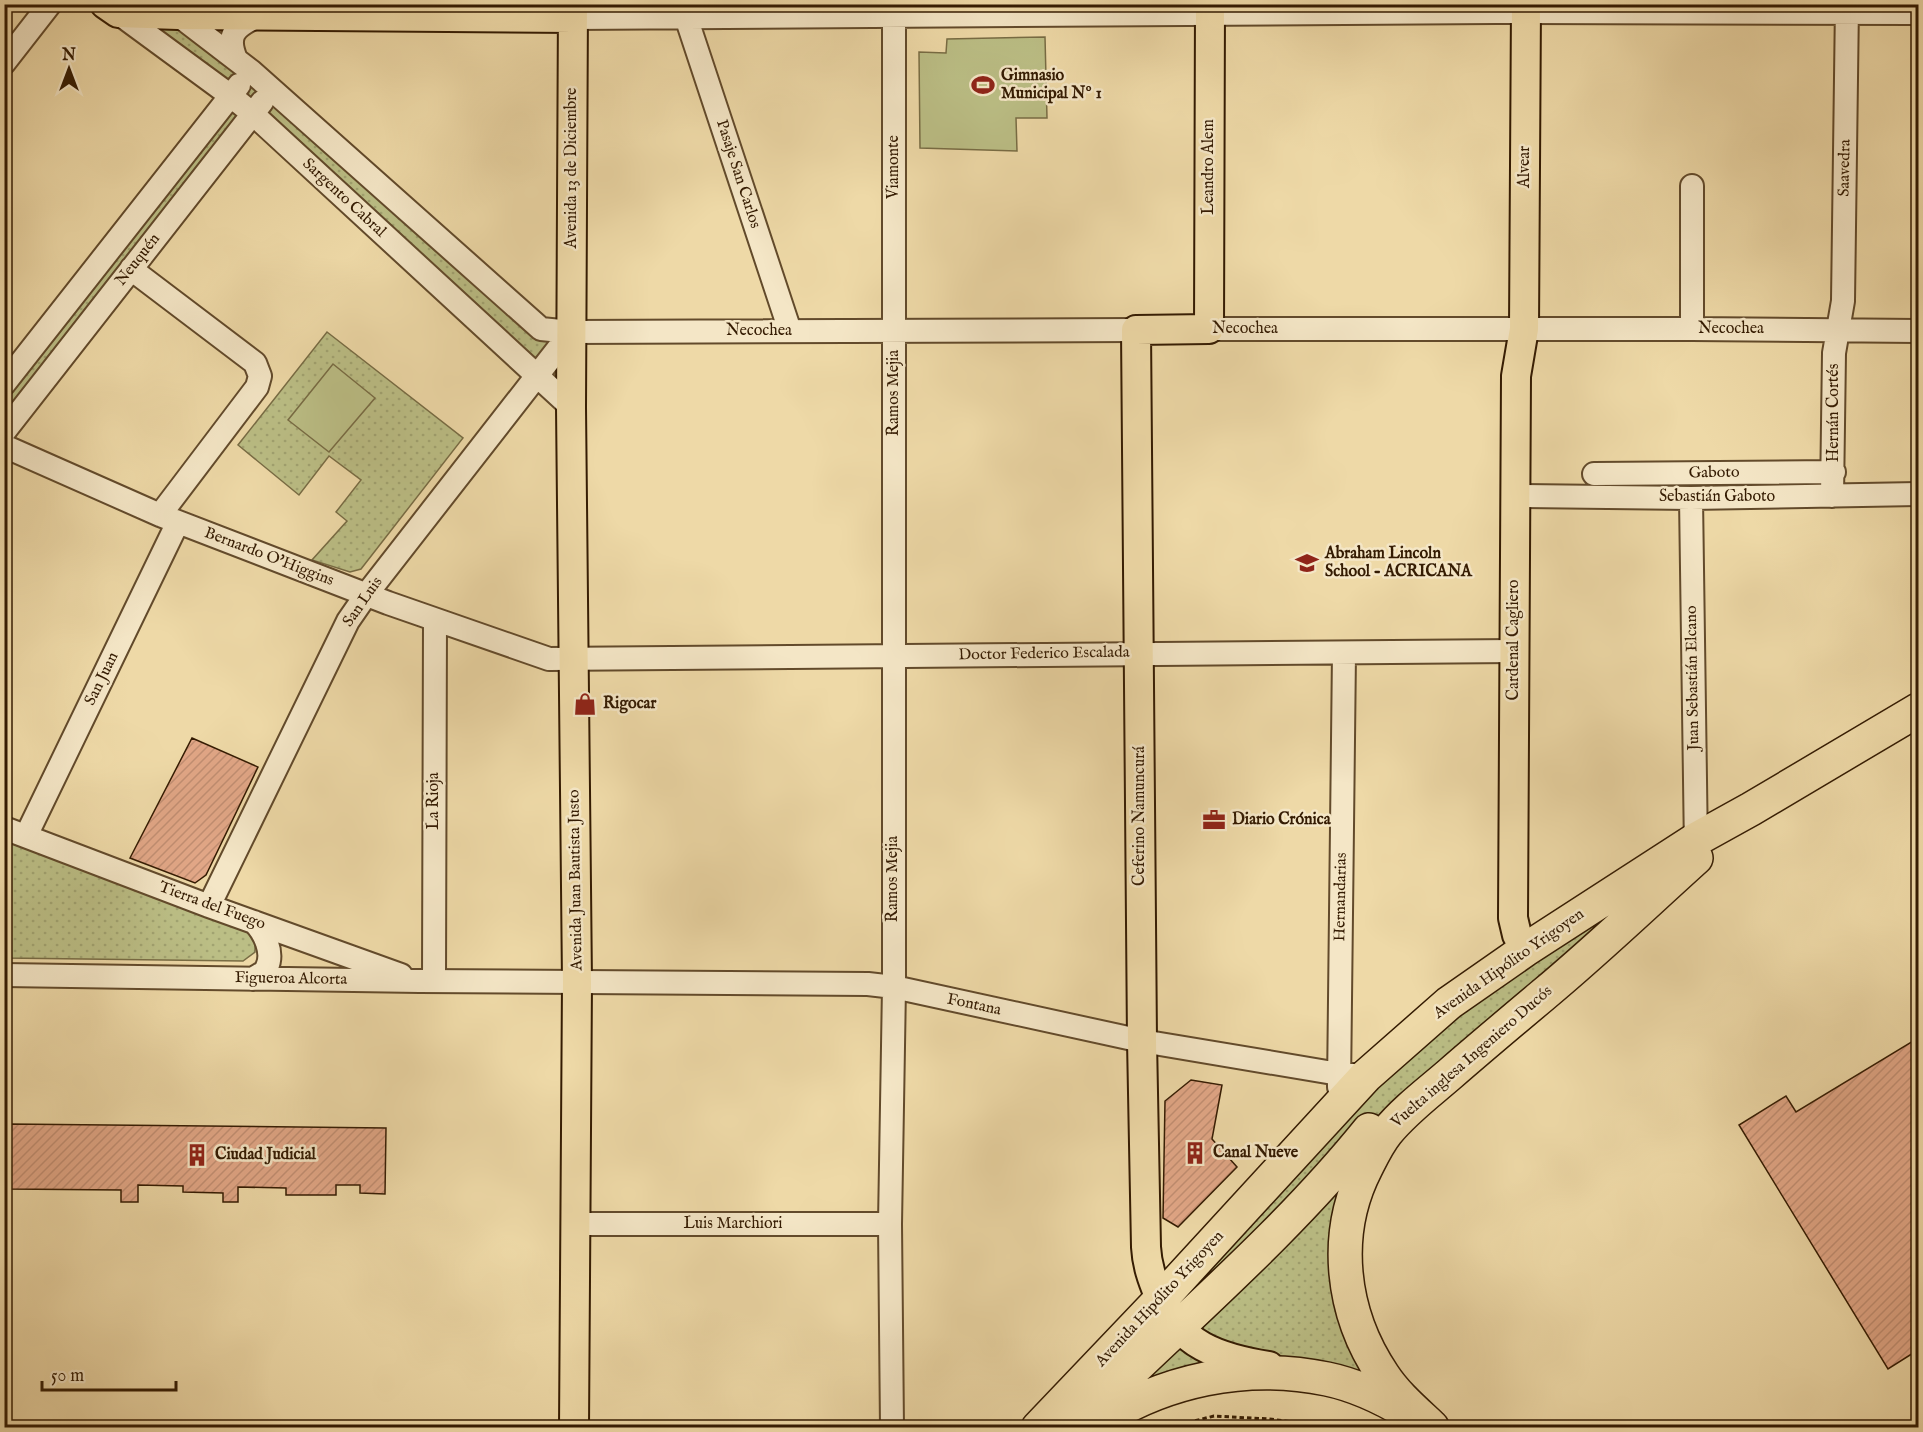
<svg xmlns="http://www.w3.org/2000/svg" width="1923" height="1432" viewBox="0 0 1923 1432" font-family="'IM FELL English',serif">
  <style>
    .grass { fill: url(#grass-dots); stroke: #786c44; stroke-width: 1.5 }
    .pitch { fill: #bbbe85; stroke: #786c44; stroke-width: 1.5 }
    .building { fill: url(#building-hatch); stroke: #341b02; stroke-width: 1.5 }
    .lines { fill: none; stroke-linecap: round; stroke-linejoin: round }
    .minor-casing { stroke: #624a2b; stroke-width: 26 }
    .major-casing { stroke: #341b02; stroke-width: 32 }
    .highway-casing { stroke: #341b02; stroke-width: 36 }
    .path { stroke: #341b02; stroke-width: 3; stroke-dasharray: 4.5 3; stroke-linecap: butt }
    .minor { stroke: #f4e6c6; stroke-width: 22 }
    .major { stroke: #eed9a7; stroke-width: 28 }
    .highway { stroke: #eed9a7; stroke-width: 33 }
    .labels { text-anchor: middle; dominant-baseline: central; stroke-width: 5; stroke-linejoin: round; paint-order: stroke }
    .poi-label { font-size: 16px; font-weight: bold; fill: #341b02; stroke: #f4e6c6; text-anchor: start }
    .street-label { font-size: 16px; fill: #341b02; stroke: #f4e6c6 }
  </style>
  <defs>
    <pattern id="grass-dots" width="8" height="8" patternUnits="userSpaceOnUse" patternTransform="scale(1.5)"><rect width="8" height="8" fill="#bbbe85"/><path d="M2 2h.1M6 6h.1" fill="none" stroke="#a1a371" stroke-width="1.8" stroke-linecap="round"/></pattern>
    <pattern id="building-hatch" width="6" height="6" patternUnits="userSpaceOnUse" patternTransform="scale(1.5)"><rect width="6" height="6" fill="#e2a787"/><path d="M-1 1l2-2M0 6l6-6M5 7l2-2" fill="none" stroke="#c28f73"/></pattern>
  </defs>
  <rect width="100%" height="100%" fill="#eed9a7"/>
  <filter id="stains"><feTurbulence type="fractalNoise" baseFrequency=".00333" numOctaves="4"/><feColorMatrix values="0 0 0 0 .2 0 0 0 0 .09 0 0 0 0 .02 0 0 0 .5 -.17"/></filter>
  <radialGradient id="worn" r=".72"><stop offset=".6" stop-color="#630" stop-opacity="0"/><stop offset="1" stop-color="#630" stop-opacity=".3"/></radialGradient>
  <path class="grass" d="M163,5L541,329L571,332V407L253,114L5,432V384L231,96L118,13Z
    M327,332L463,438L361,569L350,572L312,560L347,521L336,512L361,480L329,456L299,495L238,445Z
    M4,837L255,934V952L243,961L5,958Z
    M1695,840L1407,1111L1347,1225L1383,1375L1295,1374L1123,1408L1160,1300L1366,1076Z"/>
  <path class="pitch" d="M1045,37L1047,118H1016L1017,151L920,148L919,52L946,53L947,39Z
    M333,364L375,398L329,452L288,420Z"/>
  <path class="building" d="M192,738L258,767L206,875L195,883L130,858Z
    M1918,1038V1350L1888,1369L1739,1125L1786,1096L1796,1112Z
    M1191,1080L1222,1085L1212,1139L1237,1167L1178,1227L1163,1218L1165,1101Z
    M9,1124L386,1128L385,1194L360,1193V1185H336V1195H286V1188L238,1187V1202H223V1193L183,1192V1186L138,1185V1202H121V1190L8,1189Z"/>
  <g class="lines">
    <g class="minor-casing">
      <path id="minor" d="M118,13L231,96L253,114L571,407
        M178,15L251,71L541,329L571,332L1136,330
        M686,17L790,331
        M573,18L1495,12L1918,13
        M236,59C226,35 235,27 256,17
        M4,63L50,4
        M131,269L255,363L260,376L257,387L160,515
        M1209,329H1692L1918,331
        M1692,329V186
        M4,384L239,85
        M4,432L262,102
        M4,446L160,515L388,603L549,659L1514,651
        M1594,474L1834,472
        M1515,496L1691,498L1918,494
        M1832,496L1834,353L1843,301L1847,4
        M1691,498L1696,850
        M4,828L209,906L401,975
        M26,836L178,522
        M209,906L348,621L366,595L571,332
        M4,975L420,981L868,984L894,987L1142,1041L1339,1074L1366,1076
        M252,979C257,976 265,973 267,967C274,952 264,932 254,922
        M434,981L435,621
        M1339,1087L1344,653
        M576,1224H890
        M892,1428L890,1224L894,987V4"/>
    </g>
    <g class="major-casing">
      <path id="major" d="M105,4L118,13L178,15L573,18
        M573,4L571,407L577,982L574,1428
        M1210,4L1209,329L1136,330L1142,1041L1146,1247C1147,1265 1152,1279 1159,1296C1179,1345 1219,1358 1269,1366
        M1525,950L1517,935L1513,918L1516,376L1524,329L1526,4"/>
    </g>
    <g class="highway-casing">
      <path id="highway" d="M1094,1426C1161,1380 1247,1362 1327,1379C1356,1385 1383,1398 1408,1413
        M1432,1427C1415,1411 1396,1395 1383,1375C1341,1313 1332,1234 1366,1168C1372,1156 1378,1143 1387,1132C1405,1110 1428,1093 1450,1074C1481,1047 1512,1021 1543,995C1596,951 1645,904 1696,858
        M1038,1428L1160,1300L1366,1076L1449,1003L1525,950L1695,840L1751,809L1918,710
        M1073,1428C1172,1329 1281,1239 1369,1130"/>
    </g>
    <path class="path" d="M1166,1428L1214,1416L1269,1419L1343,1428"/>
    <use href="#minor" class="minor"/>
    <use href="#major" class="major"/>
    <use href="#highway" class="highway"/>
  </g>
  <defs>
    <g id="stadium-bare" transform="scale(1.8)"><path d="M0-5a6.5 5 0 1 0 0 10a6.5 5 0 1 0 0-10ZM-3.5-1.8h7v3.6h-7Z" fill="#8f2418" stroke="#f4e6c6" stroke-width="2.5" paint-order="stroke"/></g>
    <g id="school-bare" transform="scale(1.8)"><path d="M0-5L7-2L0 1L-7-2ZM-4 1L0 2.5L4 1V4Q0 6-4 4Z" fill="#8f2418" stroke="#f4e6c6" stroke-width="2.5" paint-order="stroke"/></g>
    <g id="shop-bare" transform="scale(1.8)"><path d="M-5-2.5h2.3a2.7 3.5 0 0 1 5.4 0H5L5.5 6h-11ZM-1.5-2.5h3a1.5 2.3 0 0 0-3 0Z" fill="#8f2418" stroke="#f4e6c6" stroke-width="2.5" paint-order="stroke"/></g>
    <g id="office-bare" transform="scale(1.8)"><path d="M-6-3h4V-5.5h4V-3h4V5H-6ZM-1-4.5V-3h2v-1.5ZM-6 0V1H6V0Z" fill="#8f2418" stroke="#f4e6c6" stroke-width="2.5" paint-order="stroke"/></g>
    <g id="building-bare" transform="scale(1.8)"><path d="M-4-6H4V6H1V3H-1V6H-4ZM-2.5-4.3h1.7v1.8h-1.7ZM.8-4.3h1.7v1.8H.8ZM-2.5-1h1.7V.8h-1.7ZM.8-1h1.7V.8H.8Z" fill="#8f2418" stroke="#f4e6c6" stroke-width="2.5" paint-order="stroke"/></g>
  </defs>
  <g fill-rule="evenodd">
    <use href="#stadium-bare" x="983" y="85"/>
    <use href="#school-bare" x="1307" y="563"/>
    <use href="#shop-bare" x="585" y="704"/>
    <use href="#office-bare" x="1214" y="820"/>
    <use href="#building-bare" x="1195" y="1153"/>
    <use href="#building-bare" x="197" y="1155"/>
  </g>
  <g class="labels">
    <g class="poi-label">
      <text x="1001" y="76">Gimnasio<tspan x="1001" dy="18">Municipal Nº 1</tspan></text>
      <text x="1325" y="554">Abraham Lincoln<tspan x="1325" dy="18">School - ACRICANA</tspan></text>
      <text x="603" y="704">Rigocar</text>
      <text x="1232" y="820">Diario Crónica</text>
      <text x="1213" y="1153">Canal Nueve</text>
      <text x="215" y="1155">Ciudad Judicial</text>
    </g>
    <g class="street-label">
      <text transform="translate(894 167) rotate(-90)">Viamonte</text>
      <text transform="translate(1209 167) rotate(-90)">Leandro Alem</text>
      <text transform="translate(1525 167) rotate(-90)">Alvear</text>
      <text transform="translate(572 168) rotate(-90)">Avenida 13 de Diciembre</text>
      <text transform="translate(1845 168) rotate(-89)">Saavedra</text>
      <text transform="translate(738 174) rotate(72)">Pasaje San Carlos</text>
      <text transform="translate(344 198) rotate(43)">Sargento Cabral</text>
      <text transform="translate(138 260) rotate(-52)">Neuquén</text>
      <text x="1245" y="329">Necochea</text>
      <text x="1731" y="329">Necochea</text>
      <text x="759" y="331">Necochea</text>
      <text transform="translate(894 393) rotate(-90)">Ramos Mejia</text>
      <text transform="translate(1834 413) rotate(-90)">Hernán Cortés</text>
      <text transform="translate(1714 473) rotate(-1)">Gaboto</text>
      <text x="1717" y="497">Sebastián Gaboto</text>
      <text transform="translate(269 557) rotate(21)">Bernardo O'Higgins</text>
      <text transform="translate(363 602) rotate(-55)">San Luis</text>
      <text transform="translate(1514 640) rotate(-90)">Cardenal Cagliero</text>
      <text transform="translate(1044 654) rotate(-1)">Doctor Federico Escalada</text>
      <text transform="translate(1693 678) rotate(-91)">Juan Sebastián Elcano</text>
      <text transform="translate(102 679) rotate(-64)">San Juan</text>
      <text transform="translate(434 801) rotate(-90)">La Rioja</text>
      <text transform="translate(1140 816) rotate(-90)">Ceferino Namuncurá</text>
      <text transform="translate(893 879) rotate(-90)">Ramos Mejia</text>
      <text transform="translate(576 880) rotate(-91)">Avenida Juan Bautista Justo</text>
      <text transform="translate(1341 897) rotate(-89)">Hernandarias</text>
      <text transform="translate(212 906) rotate(20)">Tierra del Fuego</text>
      <text transform="translate(1509 964) rotate(-35)">Avenida Hipólito Yrigoyen</text>
      <text transform="translate(291 979) rotate(1)">Figueroa Alcorta</text>
      <text transform="translate(974 1005) rotate(12)">Fontana</text>
      <text transform="translate(1472 1057) rotate(-41)">Vuelta inglesa Ingeniero Ducós</text>
      <text x="733" y="1224">Luis Marchiori</text>
      <text transform="translate(1160 1299) rotate(-47)">Avenida Hipólito Yrigoyen</text>
    </g>
  </g>
  <rect width="1923" height="1432" fill="none" stroke="#eed9a7" stroke-width="24"/>
  <rect x="6" y="6" width="1911" height="1420" fill="none" stroke="#341b02" stroke-width="3"/>
  <rect x="12" y="12" width="1899" height="1408" fill="none" stroke="#341b02" stroke-width="1.5"/>
  <g transform="translate(69 69)" stroke="#f4e6c6" stroke-width="4.5" paint-order="stroke">
  <path d="M0-4.5L10 22L0 15L-10 22Z" fill="#341b02"/>
  <text y="-9" font-size="16" font-weight="bold" text-anchor="middle" fill="#341b02">N</text>
  </g>
  <path d="M42 1381v9h134v-9" fill="none" stroke="#341b02" stroke-width="3"/>
  <text x="51" y="1381" font-size="18" fill="#341b02" stroke="#f4e6c6" stroke-width="4.5" paint-order="stroke">50 m</text>
  <rect width="100%" height="100%" filter="url(#stains)"/>
  <rect width="100%" height="100%" fill="url(#worn)"/>
</svg>
